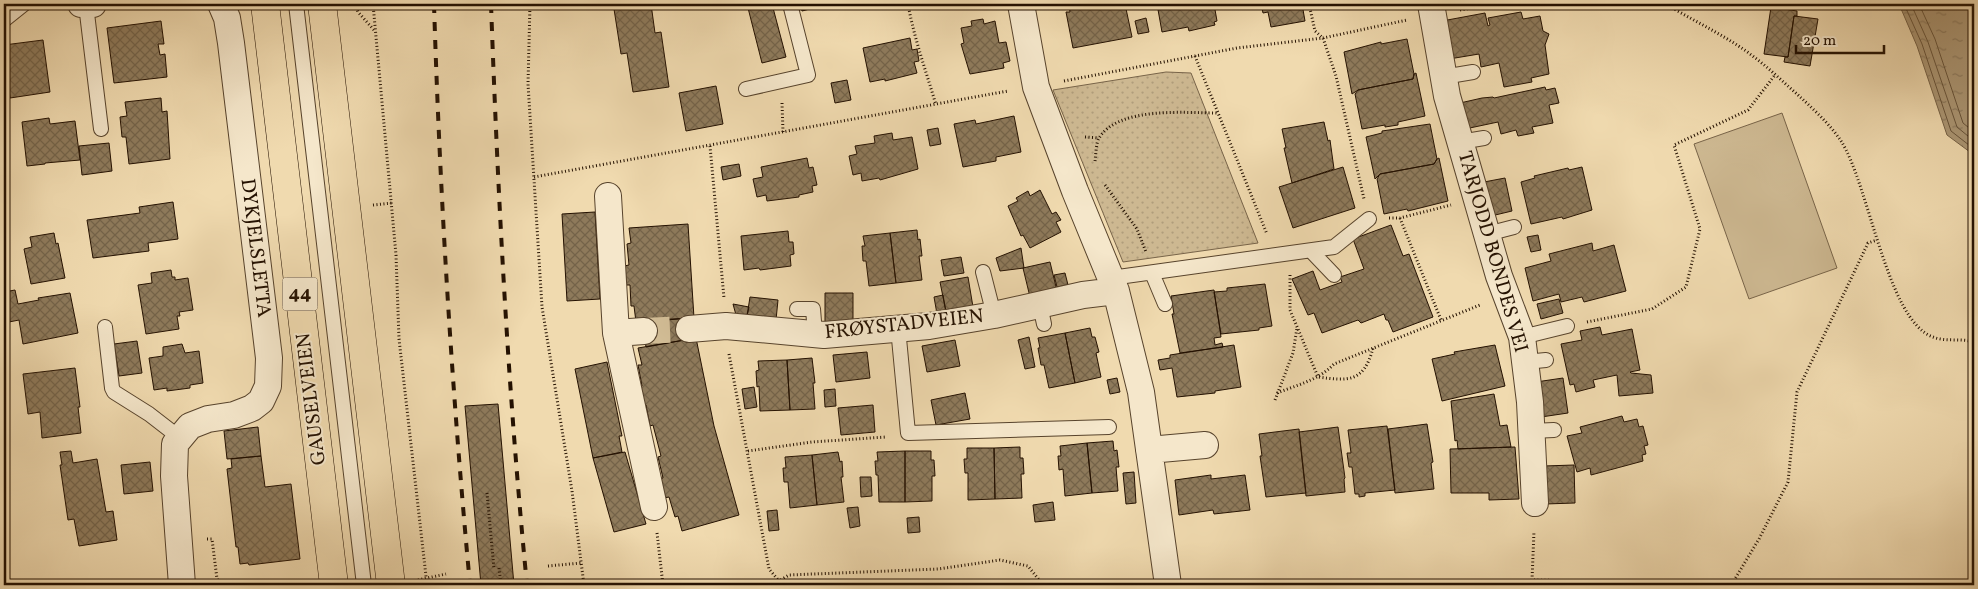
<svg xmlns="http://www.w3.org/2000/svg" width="1978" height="589" viewBox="0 0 1978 589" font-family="Vollkorn,serif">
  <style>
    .grass { fill: #cdb891; stroke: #786449 }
    .park { fill: url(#park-dots); stroke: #786449 }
    .water { fill: url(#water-ripples); stroke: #756146 }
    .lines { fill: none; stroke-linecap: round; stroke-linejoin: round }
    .shore { stroke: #68543a; stroke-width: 1 }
    .building { fill: url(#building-cross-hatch); stroke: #241101 }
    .street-tunnel { stroke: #d1bc95; stroke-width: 26; stroke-dasharray: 26 13; stroke-linecap: butt }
    .lane-casing { stroke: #57432c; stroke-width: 16 }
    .street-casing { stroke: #57432c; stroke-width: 28 }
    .primary-casing { stroke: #241101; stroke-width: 29 }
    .path { stroke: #241101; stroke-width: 3; stroke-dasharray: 1 2.5; stroke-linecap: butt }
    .lane { stroke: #f5e7cb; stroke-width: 14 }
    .street { stroke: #f5e7cb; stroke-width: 26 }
    .primary { stroke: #f0daaf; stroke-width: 28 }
    .rail { stroke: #241101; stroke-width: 4; stroke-dasharray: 9 9; stroke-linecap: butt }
    .labels { text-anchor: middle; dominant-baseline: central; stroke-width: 4; stroke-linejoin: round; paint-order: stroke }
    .shield { fill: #f5e7cb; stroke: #63513e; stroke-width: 1 }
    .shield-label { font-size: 19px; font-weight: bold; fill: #241101 }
    .street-label { font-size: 20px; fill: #241101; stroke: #f5e7cb }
  </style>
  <defs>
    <pattern id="park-dots" width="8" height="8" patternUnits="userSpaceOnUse" patternTransform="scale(1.25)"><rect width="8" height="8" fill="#cdb891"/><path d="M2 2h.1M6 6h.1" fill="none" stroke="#b09d7b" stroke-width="1.8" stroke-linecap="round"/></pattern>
    <pattern id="water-ripples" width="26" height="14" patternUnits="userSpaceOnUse" patternTransform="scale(1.25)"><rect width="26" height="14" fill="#ab9674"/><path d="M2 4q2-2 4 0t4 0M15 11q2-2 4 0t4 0" fill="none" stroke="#8b795d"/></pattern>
    <pattern id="building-cross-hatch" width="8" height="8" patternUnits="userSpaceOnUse" patternTransform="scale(1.25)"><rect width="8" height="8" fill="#8e7a5b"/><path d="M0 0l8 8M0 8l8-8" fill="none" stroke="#746349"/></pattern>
  </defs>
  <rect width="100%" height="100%" fill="#f0daaf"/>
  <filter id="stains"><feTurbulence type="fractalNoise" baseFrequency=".004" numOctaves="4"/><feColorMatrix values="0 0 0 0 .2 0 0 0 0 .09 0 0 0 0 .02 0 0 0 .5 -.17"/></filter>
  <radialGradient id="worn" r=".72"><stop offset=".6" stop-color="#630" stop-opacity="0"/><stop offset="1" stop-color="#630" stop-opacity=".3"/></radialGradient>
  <path class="grass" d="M1782,113L1837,268L1749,299L1694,144Z"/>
  <path class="park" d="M1166,72L1191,73L1258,243L1123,262L1053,90Z"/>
  <path class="water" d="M1899,4H1974V155L1947,135L1917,46Z"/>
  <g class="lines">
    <path class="shore" d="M1904,4L1922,44L1951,131L1974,149
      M1911,4L1928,42L1957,127L1974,141
      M1919,4L1935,39L1963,123L1974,132"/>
  </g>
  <path class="building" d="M645,4H651L655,33L661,32L669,87L633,92L627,53L621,54L614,9Z
    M747,4H772L786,57L762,63Z
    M800,4H824L825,5L802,11Z
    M1075,4H1125L1132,37L1073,48L1066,12H1070L1069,5Z
    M1157,4H1214L1217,21L1214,22L1215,25L1189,31L1188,27L1162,32Z
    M1261,4H1302L1305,21L1271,27L1268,12L1263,13Z
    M1341,4H1384L1361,9L1360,6L1342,9Z
    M1771,7L1797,11V16H1794L1788,57L1764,54Z
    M1521,12L1523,19L1540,16L1543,31L1549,34L1545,45L1549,74L1531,78L1532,82L1504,87L1499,63L1481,67L1479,54L1449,59L1442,21L1485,13L1488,26L1490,25L1488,18Z
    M1794,16L1818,19L1810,66L1784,62L1785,57H1788Z
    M1146,18L1149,32L1138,34L1135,21Z
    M983,19L984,24L995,21L999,43L1006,42L1010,61L1003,63L1004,68L970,74L961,44L964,43L961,28L972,26L971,21Z
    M161,21L164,44H158L160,55L165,54L167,77L114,83L107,28Z
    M910,38L912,50L917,49L919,61L914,62L917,73L885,81V79L870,82L863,48Z
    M1407,39L1414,74L1413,79L1358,90L1352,94L1344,52L1381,42V44Z
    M43,40L50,92L10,98L4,45Z
    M1416,73L1425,116L1398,122V125L1385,127V125L1362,129L1355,94L1358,90L1413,79L1414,74Z
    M847,80L851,100L835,103L831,83Z
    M716,86L723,124L686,131L679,93Z
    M1545,87L1546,90L1555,88L1559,103L1549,105L1553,123L1532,127L1534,133L1518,136L1516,130L1501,134L1498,122L1465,129L1460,103L1482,98L1493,97L1494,98Z
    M161,98L162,112L167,111L170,159L129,164L126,137H122L120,117L127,116L125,102Z
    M1014,116L1021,152L996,157V161L963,167L954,124L975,120L976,124Z
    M49,118L50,124L75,121L80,160L45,163V164L27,166L22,122Z
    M1324,122L1328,141L1330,140L1334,169L1292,183L1284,148H1286L1282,129Z
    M1430,124L1437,159L1434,164L1380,174L1375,179L1366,137L1382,133V131Z
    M938,128L941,144L930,146L927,130Z
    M892,133L893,140L912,137L918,169L880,180L879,178L862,181L861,173L853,175L849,156L857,154L855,146L875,143L874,136Z
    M109,143L112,171L82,175L79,146Z
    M807,158L809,168L813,167L817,185L812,186L813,192L799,195V197L767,201L766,195L757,197L753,179L763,177L761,167Z
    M1439,158L1448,201L1408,211L1407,209L1384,214L1377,179L1380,174L1434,164L1437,159Z
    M739,164L741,176L723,180L721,167Z
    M1343,167L1355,208L1293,228L1279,187Z
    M1582,167L1592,210L1563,219L1562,217L1531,224L1521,182L1535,178L1534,176L1568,168L1569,170Z
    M1505,178L1512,211L1491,216L1484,182Z
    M1040,190L1052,214L1056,212L1061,220L1056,222L1061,232L1030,248L1023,235L1021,236L1008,206L1018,201L1016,198L1028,191L1030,196Z
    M173,202L178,239L148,243L149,251L93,258L87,220L140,213L139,207Z
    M595,212L600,299L567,301L562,214Z
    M688,224L694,318L636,322L634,306H631L630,285H625L624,266L629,265L627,244L631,243L629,228Z
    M1391,225L1403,256L1409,254L1433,317L1393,332L1388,320H1386L1384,314L1361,323L1358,320L1322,333L1314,313L1308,315L1292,279L1313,271L1320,290L1342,282L1340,277L1364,269L1353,239Z
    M917,230L918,240L920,239L922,256H919L922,280L896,283L890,233Z
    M788,231L789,242H793L794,254L790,255L791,266L760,270L759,268L744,270L741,236Z
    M54,233L56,244L58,243L65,278L31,284L24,249L32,247L30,237Z
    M890,233L896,283L869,286L866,261H863L862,246H865L863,236Z
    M1538,235L1541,250L1531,252L1527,237Z
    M1592,243L1593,251L1614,245L1626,291L1584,302L1582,297L1561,302L1559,294L1533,301L1525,268L1551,261L1549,254Z
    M1021,248L1024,268L1000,271L996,258Z
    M961,257L964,273L944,276L941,260Z
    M1050,262L1057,291L1030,297L1023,268Z
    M171,270L172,277H175V280L188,278L193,310L179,312L180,316H177L179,329L146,334L138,285L152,283L151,273Z
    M1065,273L1068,285L1057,287L1054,275Z
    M968,277L973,307L946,312L940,282Z
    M1265,284L1272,326L1259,328V330L1221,334L1214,292L1227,291V288Z
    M15,290L18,304L39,300L38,298L70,293L78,333L23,344L19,320L4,323V292Z
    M1214,290L1221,337L1214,338L1215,345L1222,343L1223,347L1180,353L1172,314H1174L1171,296Z
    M825,293H853V324H825Z
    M943,295L946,312L937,314L934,297Z
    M750,297L778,300L776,320L747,316Z
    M1559,299L1563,313L1541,319L1537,304Z
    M733,304L749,307L747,316L736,315Z
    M688,318L690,339L646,347L642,321Z
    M1600,327L1602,335L1632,329L1640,370L1630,372L1631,373L1651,375L1653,393L1619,396L1617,375L1593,380L1595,387L1576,392L1574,384L1570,385L1561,344L1582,340L1580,331Z
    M1090,328L1092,337H1095L1099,352L1096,353L1101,377L1075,383L1065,333Z
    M1065,333L1075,383L1049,388L1044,365H1041L1038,348H1040L1038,338Z
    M1029,337L1035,367L1025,369L1018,340Z
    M696,338L714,426L739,515L682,531L678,516L675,517L669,497L664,498L658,479L663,478L658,457L661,456L653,425L650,426L646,405L641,406L637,387L642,386L638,365H642L638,348Z
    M955,340L960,366L927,372L922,346Z
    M137,341L142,373L119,376L114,344Z
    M182,344L185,353L199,351L203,383L190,385V388L167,391V388L154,390L149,358L163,356V347Z
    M1234,345L1241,387L1215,391V393L1177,397L1172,368L1160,370L1158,360L1170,358V355Z
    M1495,345L1505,386L1442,401L1432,359L1455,354L1454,352Z
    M867,352L870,378L836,382L833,355Z
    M812,358L815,383H813L815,409L790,410L787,360Z
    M787,360L790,410L760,411L759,386L757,387L756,371L759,370L758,361Z
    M607,362L622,436H619L622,452L593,458L575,369Z
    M75,368L80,407H78L81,433L42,438L40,412L28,414L23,374Z
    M1117,378L1120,392L1110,394L1107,380Z
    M1563,378L1568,413L1541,417L1536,382Z
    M754,387L757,407L745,409L742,389Z
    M835,389L836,406L825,407L824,390Z
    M965,393L970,419L936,425L931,400Z
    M1494,394L1500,426L1507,425L1511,447L1458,449L1457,440L1455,441L1451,401Z
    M498,404L514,585H481L465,406Z
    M873,405L875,432L841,435L838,408Z
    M1622,416L1624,422L1637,419L1639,427L1643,426L1648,445L1644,446L1646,454L1642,455L1643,461L1591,475L1590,468L1577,472L1567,436L1582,433L1580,427Z
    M1427,424L1433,462L1431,463L1434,489L1395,493L1388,429Z
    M1387,426L1395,490L1365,493V496L1359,497V494H1355L1352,467H1349L1347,453H1351L1348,430Z
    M258,427L261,456L227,459L224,431Z
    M1338,427L1345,478L1344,479L1345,492L1306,496L1299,432Z
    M1299,429L1306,493L1266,497L1260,456H1262L1259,434Z
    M1113,441L1114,451L1117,450L1119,467H1116L1118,491L1092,493L1087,443Z
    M1087,443L1092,493L1065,496L1063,469L1059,470L1058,456H1061L1060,446Z
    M1020,447V458H1023L1024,474H1021L1022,498L995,499L994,448Z
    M1515,447L1519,499L1489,500V493H1451L1450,449Z
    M967,448H994L995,499L968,500V473H965L964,459H967Z
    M71,451L73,463L97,459L106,512L113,511L117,540L79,546L74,519L68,520L60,465H62L60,452Z
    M905,451H931V460H934L935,476H932V501L905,502Z
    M905,451V502H879L878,475H876L875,461H878L877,452Z
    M625,452L646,524L614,532L593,458Z
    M838,452L840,462L842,461L843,477H841L844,502L817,505L812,455Z
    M812,455L817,505L790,508L788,482H784L783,468H786L785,457Z
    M261,456L265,487L291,484L300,559L249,565L248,563L240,564L238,547H236L227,469L232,468L231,459Z
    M150,462L153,491L124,494L121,465Z
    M1574,465L1575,503L1545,504L1544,466Z
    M1134,472L1136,503L1126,504L1123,473Z
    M1211,475V479L1245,475L1250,510L1214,514L1213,510L1179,515L1175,480Z
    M860,477H871L872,496L861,497Z
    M1053,502L1055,520L1035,522L1033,505Z
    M858,507L860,526L850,528L847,508Z
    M777,510L779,530L769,531L767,511Z
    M919,517L920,532L908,533L907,518Z"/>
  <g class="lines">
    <path class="street-tunnel" d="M644,331L689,329"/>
    <g class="lane-casing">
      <path id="lane" d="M296,4L364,585
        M86,5L101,129
        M4,20L24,4
        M1443,77L1473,72
        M746,89L808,75L790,4
        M1460,142L1484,138
        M1487,234L1514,227
        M1312,252L1334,275
        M983,272L994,315
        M1152,273L1165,304
        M1111,278L1334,247L1369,219
        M1040,305L1044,324
        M797,309H813L815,334
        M105,327L112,388L114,392L149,414L180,438
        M898,328L908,433L1109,427
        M1522,337L1567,326
        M1525,362L1546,360
        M1531,431L1554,430"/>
    </g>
    <g class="street-casing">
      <path id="street" d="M81,4H93
        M1021,4L1036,87L1075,191L1116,291L1141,392L1168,585
        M1431,4L1447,96L1499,276L1522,337L1530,402L1535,503
        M608,196L616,333L654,507
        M689,329L726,326L824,335L929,326L994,315L1083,295L1116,291
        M616,333L644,331
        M1149,450L1205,445
        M182,585L174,476L175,444L190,426L208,419L234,415L252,408L261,401L268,386L269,358L231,43L227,18L221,4"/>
    </g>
    <g class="primary-casing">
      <path id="primary" d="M265,4L334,585
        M322,4L391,585"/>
    </g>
    <path class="path" d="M355,4L358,12L374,30
      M373,4L396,255L399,339L427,585
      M530,4L528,84L542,307L572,491L584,585
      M908,4C914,38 926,71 936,105
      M1309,4L1315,31L1323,38L1336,76L1364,199
      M1666,4C1695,22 1727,36 1754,57C1769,68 1783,82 1797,94C1812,108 1830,124 1841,141C1869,184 1887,321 1933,337C1945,342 1961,338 1974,342
      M1460,10L1496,4
      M1195,56L1267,234
      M1064,81L1237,48L1323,38L1407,20
      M782,103L783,132
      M1085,137L1099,138
      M710,146L724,298
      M1095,161C1096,154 1096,143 1099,138C1119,106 1185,113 1218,113
      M534,177L1008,91
      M1105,185L1137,229L1146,252
      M373,205L392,203
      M1389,218H1400L1451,205
      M1400,218L1441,320
      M1290,275V310L1318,377C1348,381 1364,383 1373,348
      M1587,322L1652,309L1686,287L1700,229L1674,145L1748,110L1775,75
      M729,354L769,569L779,581
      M1277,393C1297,385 1319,380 1334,364L1480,305
      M1275,400L1293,353L1297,328
      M748,451L812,442L886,437
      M487,493L494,569
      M657,533L663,585
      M207,539H212L217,579L222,585
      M548,566L581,563
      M499,568L501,585
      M418,580L446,574
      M1532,580L1534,531
      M1732,584L1759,539L1788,482L1797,392L1868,243L1877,240
      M776,585L779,581L789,575L938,569L1000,560L1028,566L1043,585
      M1510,585L1532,580L1768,585
      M1972,585H1974"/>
    <use href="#lane" class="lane"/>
    <use href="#street" class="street"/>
    <use href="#primary" class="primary"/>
    <path class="rail" d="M434,4C440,198 452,392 470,585
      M491,4C498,198 508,392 527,585"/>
  </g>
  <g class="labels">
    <rect class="shield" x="282.5" y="277.5" width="35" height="33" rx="4"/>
    <g class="shield-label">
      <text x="300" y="294">44</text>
    </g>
    <g class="street-label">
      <text transform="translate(255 248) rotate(83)">DYKJELSLETTA</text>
      <text transform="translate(1492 252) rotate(74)">TARJODD BONDES VEI</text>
      <text transform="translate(904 325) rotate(-6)">FRØYSTADVEIEN</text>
      <text transform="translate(312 399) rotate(-97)">GAUSELVEIEN</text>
    </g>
  </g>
  <rect width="1978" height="589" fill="none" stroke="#f0daaf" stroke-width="20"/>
  <rect x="5" y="5" width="1968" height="579" fill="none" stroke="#241101" stroke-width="2.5"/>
  <rect x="10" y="10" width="1958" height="569" fill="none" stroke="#241101"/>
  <path d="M1796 45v8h88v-8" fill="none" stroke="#241101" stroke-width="2.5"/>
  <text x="1803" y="45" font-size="15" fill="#241101" stroke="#f5e7cb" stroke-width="4" paint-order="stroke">20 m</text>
  <rect width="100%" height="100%" filter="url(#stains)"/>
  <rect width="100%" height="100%" fill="url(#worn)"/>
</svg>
